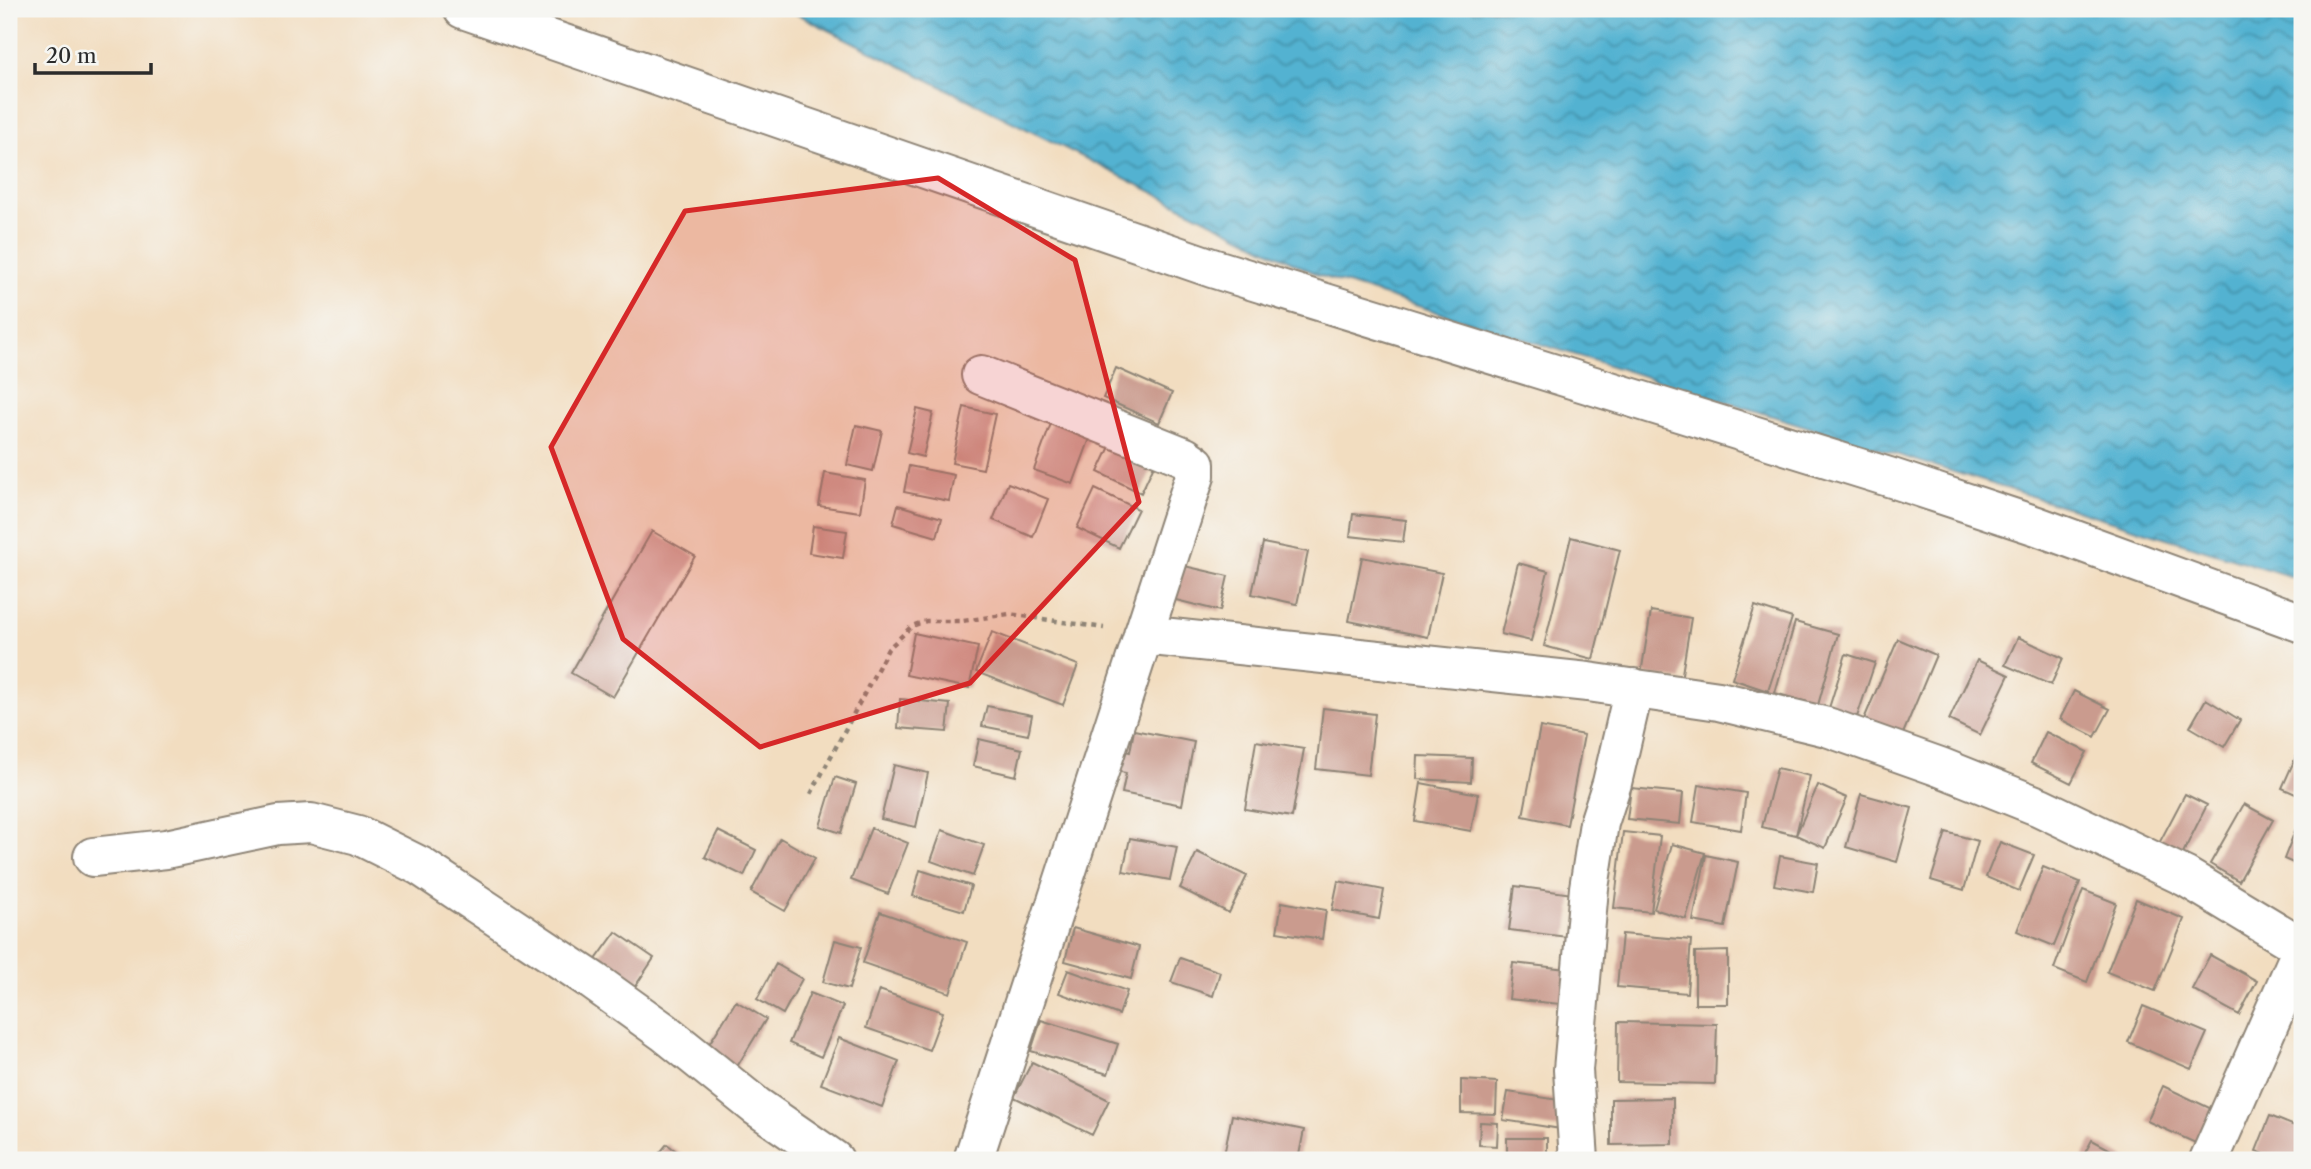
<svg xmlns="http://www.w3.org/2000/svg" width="2311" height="1169" viewBox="0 0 2311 1169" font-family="'Libre Caslon Text',serif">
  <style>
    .water { fill: url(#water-waves); stroke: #3e6e7e; stroke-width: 2 }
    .building { fill: #ca9b8e }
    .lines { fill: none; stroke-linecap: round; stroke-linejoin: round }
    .street-casing { stroke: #8e8476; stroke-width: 42 }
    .path { stroke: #8e8476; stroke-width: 4.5; stroke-dasharray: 5 5; stroke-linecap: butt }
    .street { stroke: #fff; stroke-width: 38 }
    .marked { fill: #d62828; fill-opacity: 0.2; stroke: #d62828; stroke-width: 5; stroke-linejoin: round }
  </style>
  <defs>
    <pattern id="water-waves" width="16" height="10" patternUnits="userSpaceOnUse" patternTransform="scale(1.75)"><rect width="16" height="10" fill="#52b2d1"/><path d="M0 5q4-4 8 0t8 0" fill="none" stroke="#4491aa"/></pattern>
  </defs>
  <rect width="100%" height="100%" fill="#f6f6f2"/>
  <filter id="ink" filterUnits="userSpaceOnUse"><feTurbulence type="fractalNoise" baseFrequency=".0143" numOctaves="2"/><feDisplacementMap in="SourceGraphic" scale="14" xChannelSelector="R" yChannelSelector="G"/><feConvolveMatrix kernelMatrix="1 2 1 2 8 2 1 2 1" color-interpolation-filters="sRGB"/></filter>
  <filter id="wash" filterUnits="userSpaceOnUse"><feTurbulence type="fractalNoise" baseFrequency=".00686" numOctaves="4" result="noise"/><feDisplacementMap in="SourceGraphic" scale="28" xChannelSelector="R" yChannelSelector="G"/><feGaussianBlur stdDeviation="1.57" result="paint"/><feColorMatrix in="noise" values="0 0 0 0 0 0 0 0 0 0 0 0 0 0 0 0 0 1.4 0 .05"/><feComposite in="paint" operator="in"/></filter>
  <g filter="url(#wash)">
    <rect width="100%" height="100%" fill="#f2ddc0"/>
    <path class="water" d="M787,9H2302V580L1318,275Z"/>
    <g id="blocks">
      <path class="building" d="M1116,368L1172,393L1159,423L1103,398Z
        M964,407L995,414L983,469L952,463Z
        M1057,407L1096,422L1073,484L1034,470Z
        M917,409L933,413L923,457L907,453Z
        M856,425L882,431L873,471L847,465Z
        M1113,440L1156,461L1141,493L1098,472Z
        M909,466L954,475L949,501L904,492Z
        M825,473L865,480L860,512L819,506Z
        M1008,483L1048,499L1033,537L993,520Z
        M1095,489L1138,509L1119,548L1077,528Z
        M898,505L942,518L937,537L893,524Z
        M1353,514L1406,520L1403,542L1350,536Z
        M813,526L847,531L843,558L809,553Z
        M652,531L695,556L613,697L571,673Z
        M1571,537L1620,550L1593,659L1544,646Z
        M1263,543L1308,552L1297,604L1252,594Z
        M1362,557L1442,573L1428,637L1349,621Z
        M1518,563L1548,571L1531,641L1501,634Z
        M1180,565L1228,576L1220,611L1172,599Z
        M1755,606L1792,618L1768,691L1732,679Z
        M1651,611L1691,618L1681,680L1641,674Z
        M1795,622L1838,634L1818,705L1775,693Z
        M992,632L1078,665L1063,705L976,672Z
        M914,633L978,647L969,688L906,675Z
        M2018,637L2063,658L2051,685L2005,665Z
        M1898,639L1936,655L1897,748L1859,731Z
        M1846,654L1875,663L1857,717L1829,708Z
        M1977,660L2009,675L1980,735L1949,720Z
        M2074,691L2110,709L2095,737L2060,719Z
        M900,699L950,704L947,732L898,728Z
        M2206,699L2240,720L2224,747L2190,727Z
        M987,706L1032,715L1028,735L982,726Z
        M1323,708L1375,714L1368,775L1316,769Z
        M1540,727L1584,735L1567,825L1523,816Z
        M1134,730L1194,742L1182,805L1122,793L1126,773L1111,770L1115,749L1130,752Z
        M2046,732L2087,752L2071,783L2031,763Z
        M979,739L1022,749L1016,776L973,766Z
        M1256,741L1304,749L1292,817L1245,809Z
        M2298,752L2302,754V797L2282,788Z
        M1418,756L1472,758L1471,782L1417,779Z
        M894,765L928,773L916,827L881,819Z
        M1777,768L1810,776L1796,835L1762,827Z
        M835,777L856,784L841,833L820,826Z
        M1421,783L1478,794L1471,831L1415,821Z
        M1699,785L1746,793L1741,830L1693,822Z
        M1818,785L1847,798L1825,848L1796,835Z
        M1631,788L1683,793L1680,824L1627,819Z
        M1861,794L1912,808L1897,862L1846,847Z
        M2185,794L2207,805L2178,863L2155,851Z
        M2244,804L2273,820L2239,881L2210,864Z
        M2300,818L2302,819V867L2284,859Z
        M871,828L908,843L888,894L851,880Z
        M942,830L984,845L973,876L931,861Z
        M718,831L756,850L744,876L705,857Z
        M1623,832L1660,836L1651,912L1614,908Z
        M1946,832L1978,841L1964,890L1931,880Z
        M780,838L815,858L785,911L751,892Z
        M1130,838L1177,847L1170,880L1123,871Z
        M2000,842L2034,855L2019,891L1986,877Z
        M1672,844L1705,853L1686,919L1654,909Z
        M1197,852L1247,876L1229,913L1180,888Z
        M1706,855L1738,862L1725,927L1693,921Z
        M1780,856L1818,863L1813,892L1774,885Z
        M2043,867L2080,882L2054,946L2017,931Z
        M920,870L971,886L964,911L913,896Z
        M1338,881L1384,890L1379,919L1332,910Z
        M1515,886L1573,894L1567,937L1509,930Z
        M2083,890L2116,903L2087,982L2054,969Z
        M2136,899L2184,919L2155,991L2107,972Z
        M1282,902L1326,910L1322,939L1277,932Z
        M880,912L967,942L950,993L863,963Z
        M1073,928L1139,947L1131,979L1065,961Z
        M616,932L654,958L634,988L595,961Z
        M1622,934L1691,940L1687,993L1617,987Z
        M835,940L861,947L849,989L823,982Z
        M1728,951V1004H1695V952Z
        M2210,955L2257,981L2239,1015L2192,989Z
        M1180,958L1220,972L1213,996L1171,982Z
        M1513,963L1575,970L1571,1005L1509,999Z
        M776,964L802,979L783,1014L757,999Z
        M1068,970L1127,991L1119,1015L1059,993Z
        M879,990L943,1012L929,1050L866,1028Z
        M810,993L843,1006L821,1057L789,1043Z
        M736,1001L766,1019L735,1070L704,1052Z
        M2143,1006L2207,1033L2191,1069L2128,1042Z
        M1041,1020L1118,1044L1108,1074L1031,1051Z
        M1618,1022L1717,1024L1715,1084L1617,1082Z
        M839,1038L899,1061L882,1107L821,1084Z
        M1032,1062L1109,1100L1092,1135L1014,1097Z
        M1461,1080L1497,1082L1496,1114L1461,1113Z
        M2163,1086L2218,1112L2202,1146L2147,1121Z
        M1508,1092L1565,1101L1561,1129L1503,1120Z
        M1673,1098V1144L1611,1145V1099Z
        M1232,1115L1304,1130L1298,1160H1223Z
        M2270,1116L2302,1129V1160H2280L2256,1151Z
        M1480,1122L1498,1123L1497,1146L1479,1145Z
        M1507,1138H1547V1160H1507Z
        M2092,1140L2130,1160H2081Z
        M667,1144L688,1160H654Z"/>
    </g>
  </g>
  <g filter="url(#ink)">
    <use href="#blocks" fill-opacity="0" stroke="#8e8476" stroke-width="2"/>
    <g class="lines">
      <g class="street-casing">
        <path id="street" d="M463,9L1212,268L1892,478L2037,526L2302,623
          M1143,635L1588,682L1719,701L1827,727L1940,767L2040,807L2186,877L2302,947
          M93,857L166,849L278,825L311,823L358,835L420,866L593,981L664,1032L756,1106L834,1160
          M973,1160L1195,476V464L1185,457L981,375
          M1579,1160L1573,1070L1589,888L1599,823L1612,783L1634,688
          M2209,1160L2302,949"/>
      </g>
      <path class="path" d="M811,794L888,649L912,626L926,621H963L1009,614L1104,628"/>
      <use href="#street" class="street"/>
    </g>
  </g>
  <path class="marked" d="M938,178L1075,260L1139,502L970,683L760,747L623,639L551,447L685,211Z"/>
  <rect width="2311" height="1169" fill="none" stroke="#f6f6f2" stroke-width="35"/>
  <path d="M35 63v10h116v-10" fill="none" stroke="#2b2b2b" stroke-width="3.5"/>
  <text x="46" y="63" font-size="21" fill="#2b2b2b" stroke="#f6f6f2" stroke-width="5" paint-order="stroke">20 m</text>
</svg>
